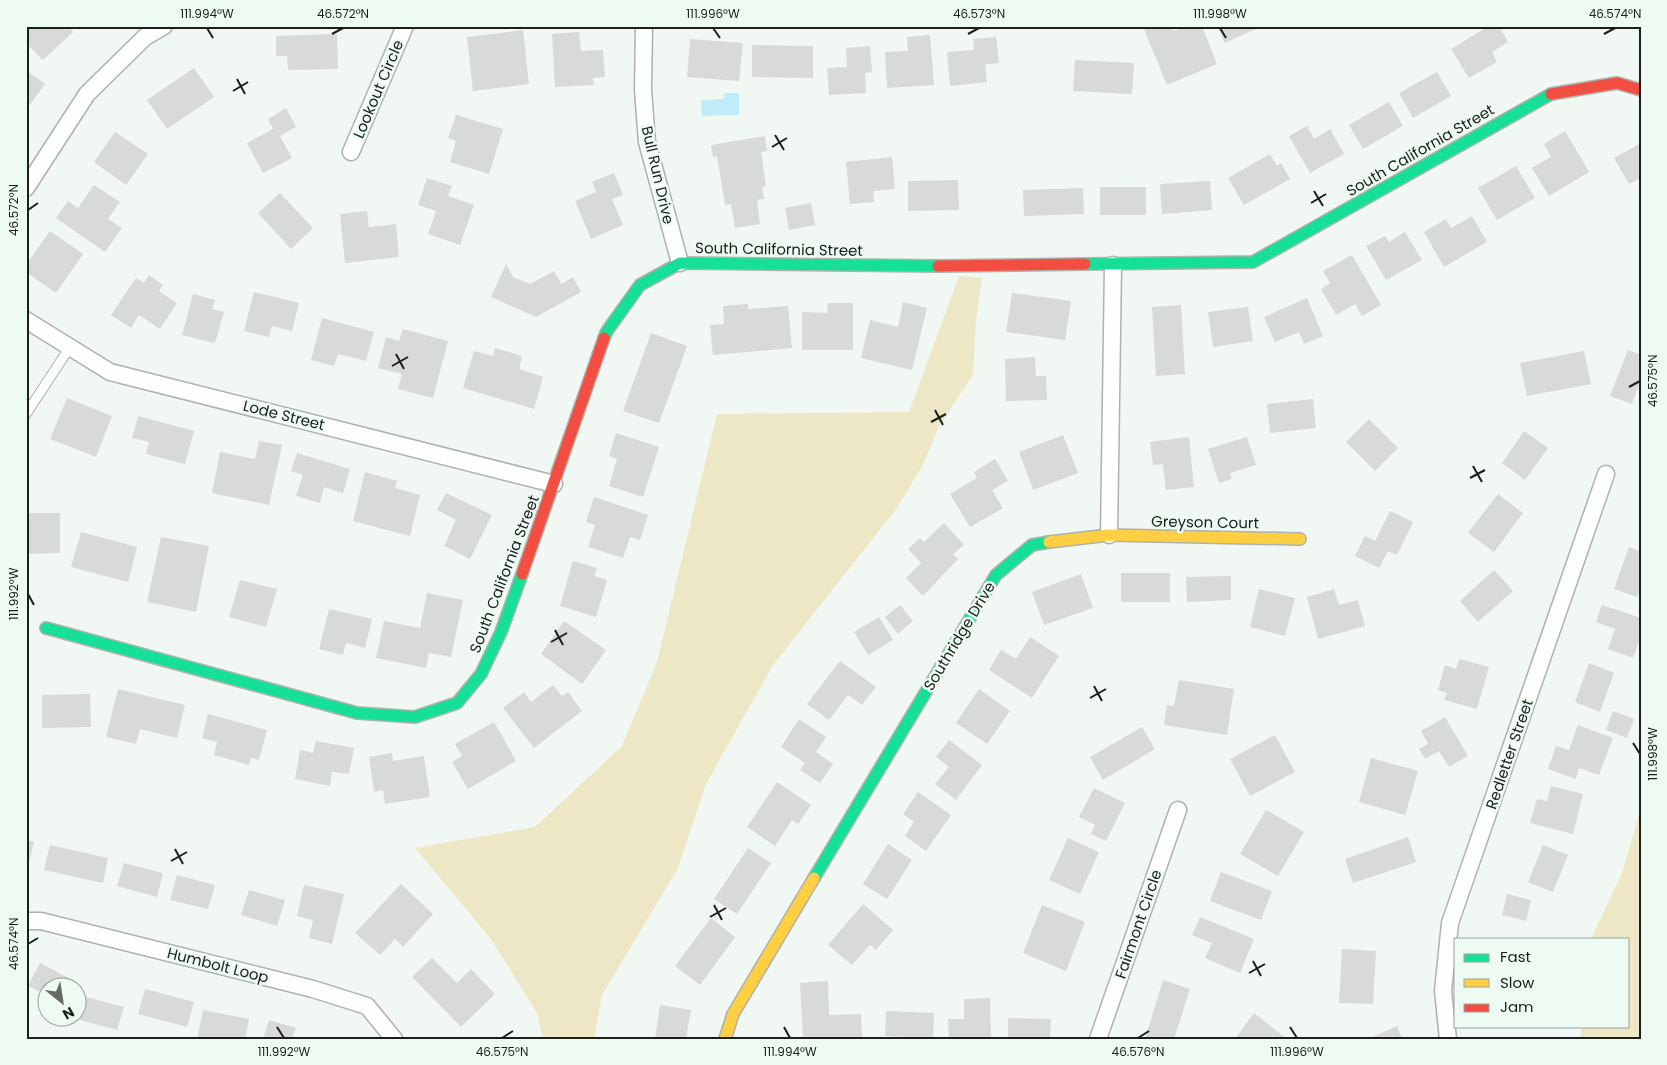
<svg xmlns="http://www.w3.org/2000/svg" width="1667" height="1065" viewBox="0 0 1667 1065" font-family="Poppins,sans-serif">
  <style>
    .green { fill: #ede7c5 }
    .water { fill: #c0ebf8 }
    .building { fill: #d7dad7 }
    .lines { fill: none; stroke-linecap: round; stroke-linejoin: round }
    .lane-casing { stroke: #adb2af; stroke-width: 11 }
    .street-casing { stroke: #adb2af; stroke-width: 19 }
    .fast-casing { stroke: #adb2af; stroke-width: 14 }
    .slow-casing { stroke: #adb2af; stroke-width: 14 }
    .jam-casing { stroke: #adb2af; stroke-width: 14 }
    .lane { stroke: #fdfefd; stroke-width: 9 }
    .street { stroke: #fdfefd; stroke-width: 16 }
    .fast { stroke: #16e098; stroke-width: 11 }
    .slow { stroke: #ffcf43; stroke-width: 11 }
    .jam { stroke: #f24e42; stroke-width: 11 }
    .ticks { fill: none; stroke: #1b1f1c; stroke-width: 2 }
    .labels { text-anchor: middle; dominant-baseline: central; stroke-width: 5; stroke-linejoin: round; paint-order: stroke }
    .street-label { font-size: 15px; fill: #1b1f1c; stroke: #eefbf3 }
    .neatline { fill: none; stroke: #1b1f1c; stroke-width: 2 }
    .ticks-label { font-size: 12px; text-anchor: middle; fill: #1b1f1c }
  </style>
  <rect width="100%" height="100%" fill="#f1f8f4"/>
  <path class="green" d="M959,276L982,278L976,321L973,375L939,426L924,463L897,508L773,665L706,784L678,868L602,995L594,1039H543L537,1013L491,939L415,848L535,827L622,746L657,662L717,414L909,412Z
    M1641,808V1039H1581V1026H1628V939H1591L1622,873Z"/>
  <path class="water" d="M724,93H739V115L702,116L701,100L724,99Z"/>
  <path class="building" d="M26,26H68L73,32L43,60L26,43Z
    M1152,26H1171L1173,31L1186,26H1202L1217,64L1167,85L1144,29Z
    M1217,26H1262L1225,43Z
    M1489,26H1499L1508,42L1492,52L1497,62L1469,78L1451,49Z
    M523,30L529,84L473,91L467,37Z
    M579,32L581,51L603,50L605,77L593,78L594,85L555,87L552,34Z
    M337,34L338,69L288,70L287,56H276V36Z
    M930,35L934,85L887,88L885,52L908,51L907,37Z
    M996,37L999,63L985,64L987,82L950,86L947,52L974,50L973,39Z
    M690,39L743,43L739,81L687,77Z
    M752,45L813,46V78L752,77Z
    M870,46L872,72L865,73L866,93L829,95L827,68L847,67L846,48Z
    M1075,60L1134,63L1132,94L1073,91Z
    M194,68L214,97L167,129L147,100Z
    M26,70L45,84L26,110Z
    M1437,72L1451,96L1413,118L1399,93Z
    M1389,102L1403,126L1363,149L1349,125Z
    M286,108L296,127L280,136L292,158L263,173L247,143L273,129L268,119Z
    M456,115L503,129L489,174L450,162L456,141L448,138Z
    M1307,126L1314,139L1330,129L1344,154L1310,173L1289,136Z
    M1565,131L1589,172L1549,196L1532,168L1551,157L1544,144Z
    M115,132L148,154L126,185L94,162Z
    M765,136L767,151L761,152L766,186L762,187L764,199L757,200L760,224L735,228L731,204L725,205L717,156L713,157L711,145Z
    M1641,143V178L1629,184L1614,158Z
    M1270,154L1277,166L1281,163L1290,179L1244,205L1228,178Z
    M892,157L895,189L873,191L874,202L850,204L846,162Z
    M1516,166L1535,198L1497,220L1478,188Z
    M614,173L623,195L612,199L623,225L591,239L575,201L596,192L592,182Z
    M427,178L452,186L448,196L474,205L460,245L428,234L436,211L418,205Z
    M958,180L959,210L908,211V181Z
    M1210,181L1212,210L1162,214L1160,184Z
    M94,185L120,202L108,219L122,228L105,252L56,218L68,201L78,208Z
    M1100,187H1146V215H1100Z
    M1083,188L1084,214L1024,216L1023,190Z
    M280,193L313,228L291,249L258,213Z
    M811,203L815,225L789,230L785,208Z
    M367,211L369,227L396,224L399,257L345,263L340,214Z
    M1472,216L1487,242L1444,267L1424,232L1446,219L1451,228Z
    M50,231L83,254L56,293L26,272V265Z
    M1405,232L1422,260L1386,280L1366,246L1385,236L1389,242Z
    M1352,255L1381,305L1362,316L1355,304L1336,315L1321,289L1330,283L1323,271Z
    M506,264L513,277L530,284L554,271L561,284L573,277L581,292L536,317L491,297Z
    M149,275L163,285L159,291L177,303L160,329L139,315L131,328L111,315L136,278L144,283Z
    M254,292L299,303L292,331L272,326L269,337L244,331Z
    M1012,293L1071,301L1065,340L1006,332Z
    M193,294L215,300L212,309L224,312L215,343L182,335Z
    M1307,298L1323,336L1304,344L1299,332L1275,342L1264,317Z
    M903,302L927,308L912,370L861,358L870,320L898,327Z
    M828,303H853V350H802V312L827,313Z
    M748,304V309L788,306L792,348L713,355L710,325L724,324L723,306Z
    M1181,305L1185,374L1156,376L1152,307Z
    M1248,307L1253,341L1213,347L1208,312Z
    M322,318L374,332L366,361L338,354L334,366L311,360Z
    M403,329L448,341L433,398L398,389L402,374L378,368L386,337L399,341Z
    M651,333L687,346L659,423L623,411Z
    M495,348L522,356L519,369L543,377L534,409L463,388L474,351L493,356Z
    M1628,350L1641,355V385H1639L1632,404L1610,396Z
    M1584,351L1591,384L1527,396L1520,363Z
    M1035,357L1036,376H1046L1047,400L1006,401L1005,359Z
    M67,398L112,416L96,457L50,439Z
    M1313,399L1316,428L1270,433L1267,404Z
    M138,416L194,431L185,464L146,454L149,442L132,438Z
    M1369,419L1398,448L1375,471L1346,442Z
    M1524,431L1548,448L1525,480L1502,463Z
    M616,433L659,447L643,497L609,486L617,459L609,456Z
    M1063,435L1078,473L1033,490L1019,452Z
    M1189,437L1194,487L1166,490L1163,464L1153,465L1150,442Z
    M1247,437L1256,465L1230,473L1232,479L1219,483L1208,449Z
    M259,441L282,445L269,505L212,493L220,452L255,459Z
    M297,453L350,469L343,493L324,487L320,503L296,496L303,475L291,471Z
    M995,459L1008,481L992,490L1003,508L970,527L950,494L977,478L974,472Z
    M365,472L397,481L395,488L420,495L410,536L353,521Z
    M446,493L492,515L470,559L444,546L456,520L437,510Z
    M1498,494L1523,513L1494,552L1468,533Z
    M594,497L648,515L640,540L630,537L623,558L588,547L595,525L586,522Z
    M1390,511L1413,522L1397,555L1388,551L1379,568L1355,556L1365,536L1375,541Z
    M26,513H60V553L26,554Z
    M944,523L964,545L953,554L958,559L923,596L906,578L921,563L908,549L920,538L924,542Z
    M81,532L137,547L128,582L71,567Z
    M161,537L209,546L196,612L147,602Z
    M1629,547L1641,552V589L1637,597L1614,589Z
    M573,561L597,568L594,576L607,580L596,617L560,606Z
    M1494,570L1513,591L1478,622L1460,601Z
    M1121,573H1170V602H1121Z
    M1081,574L1093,608L1044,625L1032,592Z
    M1231,576V600L1187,602L1186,577Z
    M240,580L277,589L266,627L229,617Z
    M1259,589L1295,598L1285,636L1250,627Z
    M1334,589L1339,605L1358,600L1365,626L1318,639L1307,597Z
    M427,593L463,600L451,657L429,653L426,668L376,658L384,621L420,628Z
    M900,605L913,621L898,634L885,617Z
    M1602,605L1641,618V636L1633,658L1608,649L1615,629L1596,622Z
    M329,609L372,619L365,648L346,643L343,655L319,649Z
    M879,617L893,640L868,655L854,632Z
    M564,621L606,650L582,684L541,654Z
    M1030,637L1059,656L1032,698L989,670L1001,650L1016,659Z
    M1459,659L1489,667L1477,709L1444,700L1447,693L1438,690L1445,665L1456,669Z
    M840,661L876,687L862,705L848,695L829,720L807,704Z
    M1589,663L1614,673L1600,712L1575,702Z
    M1179,680L1234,689L1227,735L1164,725L1167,705L1174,706Z
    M553,685L562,696L568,692L582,711L534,748L503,708L524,692L531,702Z
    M118,689L185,705L177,738L140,729L136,744L106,737Z
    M979,689L1010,711L987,744L956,723Z
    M90,694L91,727L42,728V695Z
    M1613,711L1634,719L1627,738L1606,730Z
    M208,714L267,730L259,760L251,758L249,765L214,755L217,742L202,738Z
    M1445,717L1468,756L1449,767L1439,751L1425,759L1419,749L1428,744L1421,731Z
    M799,719L826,737L816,752L833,764L820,783L800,770L805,763L781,747Z
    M494,722L516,761L468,789L452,762L462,756L455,744Z
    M1578,725L1613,738L1599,775L1579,768L1576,779L1548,769L1556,746L1569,750Z
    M1142,727L1155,749L1103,780L1090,757Z
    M1275,735L1295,772L1250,796L1230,759Z
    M949,740L982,765L956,800L935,784L949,767L936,757Z
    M316,741L354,748L349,774L332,772L330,786L295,779L300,750L313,753Z
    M392,753L393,761L424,756L430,797L385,804L383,790L374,792L369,757Z
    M1371,758L1418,771L1405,815L1359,802Z
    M777,782L811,805L798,824L792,820L775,846L747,827Z
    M1551,786L1583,794L1573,834L1530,823L1537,799L1547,801Z
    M1094,788L1125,803L1106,841L1091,834L1095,825L1079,817Z
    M918,792L951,815L926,851L905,836L914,822L903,814Z
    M1266,810L1304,832L1278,876L1240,854Z
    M1408,837L1416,862L1353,883L1345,859Z
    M1068,838L1099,852L1080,894L1049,880Z
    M26,840L34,842L28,866H26Z
    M888,844L912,860L887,899L863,884Z
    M50,845L108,858L103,883L44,870Z
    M1543,845L1568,855L1553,892L1528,882Z
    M748,848L771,863L737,914L714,899Z
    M124,863L163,873L157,897L117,886Z
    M1221,872L1272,891L1261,920L1210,901Z
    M177,875L215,885L208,909L170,900Z
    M401,884L433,914L403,947L395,939L380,955L355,933Z
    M304,885L344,894L332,944L309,938L313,920L297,916Z
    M249,890L285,900L277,926L241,915Z
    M1507,894L1531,900L1526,921L1502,915Z
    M863,904L893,930L876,950L870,945L852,965L828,945Z
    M1042,905L1085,922L1066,971L1023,953Z
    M1200,917L1254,939L1240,973L1205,958L1212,943L1192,935Z
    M711,918L735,937L700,985L675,966Z
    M1342,949L1376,951L1373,1004L1339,1003Z
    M432,958L457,983L471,969L495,994L461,1027L412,977Z
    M40,963L76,982L73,988H48V996L28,986Z
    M1163,980L1190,989L1174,1039H1145Z
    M828,981L829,1015L861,1014L862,1039H803L800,983Z
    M145,989L194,1002L187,1027L138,1014Z
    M86,997L124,1007L117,1030L80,1020Z
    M990,998L991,1039H949L948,1019H964V999Z
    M660,1005L691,1010L686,1039H655Z
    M203,1010L249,1019L245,1039H197Z
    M886,1011L934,1013L933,1038L885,1036Z
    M1254,1013L1287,1039H1235Z
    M1008,1018L1051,1019L1050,1039H1008Z
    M269,1020L296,1028L292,1039H263Z
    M1397,1026L1402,1039H1368Z"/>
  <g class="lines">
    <g class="lane-casing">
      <path id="lane" d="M26,414L70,347"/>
    </g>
    <g class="street-casing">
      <path id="street" d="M644,26L643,90L647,142L680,263
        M351,152L405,26
        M26,188L87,94L145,37L164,26
        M26,320L110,372L554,484
        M1109,535L1113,265
        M26,921H41L313,989L367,1006L394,1039
        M1098,1039L1178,810
        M1448,1039L1443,991L1450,923L1606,474"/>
    </g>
    <g class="fast-casing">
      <path id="fast" d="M1085,264L1253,262L1551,94
        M604,338L607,331L640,285L680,263L938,266
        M46,628L357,713L415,717L457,703L481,674L501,632L522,574
        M814,878L996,575L1032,545L1049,542"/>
    </g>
    <g class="slow-casing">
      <path id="slow" d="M1049,542L1109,535L1300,539
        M725,1039L733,1014L814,878"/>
    </g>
    <g class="jam-casing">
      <path id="jam" d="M1551,94L1617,83L1641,90
        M938,266L1085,264
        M522,574L604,338"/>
    </g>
    <use href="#lane" class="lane"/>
    <use href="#street" class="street"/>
    <use href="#fast" class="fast"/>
    <use href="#slow" class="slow"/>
    <use href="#jam" class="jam"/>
  </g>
  <path class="ticks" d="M207,28L213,38M713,28L720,38M1220,28L1226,38M332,34L343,28M968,34L979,28M1604,34L1615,28M237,79L245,94M233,91L248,82M775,135L784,150M772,147L787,138M1314,191L1323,206M1311,203L1326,194M28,210L38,203M396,354L404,369M392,366L408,357M1629,387L1640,381M935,410L943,425M931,422L946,414M1473,466L1482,482M1470,478L1485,470M28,594L34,605M555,630L563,645M551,642L567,633M1094,686L1102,701M1090,698L1106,689M1633,743L1640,754M175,849L183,864M171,861L187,852M714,905L722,920M710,917L726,908M28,944L38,938M1253,961L1261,976M1249,973L1265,964M277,1027L284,1038M784,1027L790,1038M1290,1027L1297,1038M502,1038L513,1031M1138,1038L1149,1031"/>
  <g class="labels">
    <g class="street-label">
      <text transform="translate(378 89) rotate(-67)">Lookout Circle</text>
      <text transform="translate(1420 150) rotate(-30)">South California Street</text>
      <text transform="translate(658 175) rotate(77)">Bull Run Drive</text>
      <text transform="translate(779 249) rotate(1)">South California Street</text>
      <text transform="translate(284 415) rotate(14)">Lode Street</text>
      <text transform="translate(1205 522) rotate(1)">Greyson Court</text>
      <text transform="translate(504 574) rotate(-69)">South California Street</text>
      <text transform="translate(959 636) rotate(-59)">Southridge Drive</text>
      <text transform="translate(1509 754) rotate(-71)">Redletter Street</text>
      <text transform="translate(1138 924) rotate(-71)">Fairmont Circle</text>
      <text transform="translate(218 965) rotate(14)">Humbolt Loop</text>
    </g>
  </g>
  <rect width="1667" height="1065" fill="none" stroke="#eefbf3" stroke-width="55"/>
  <rect x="1454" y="938" width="175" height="90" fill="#eefbf3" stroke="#9aa39d"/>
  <rect x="1464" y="954" width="25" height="8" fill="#16e098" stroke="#9aa39d"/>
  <text x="1500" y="962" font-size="15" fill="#1b1f1c">Fast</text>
  <rect x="1464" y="979" width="25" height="8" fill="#ffcf43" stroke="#9aa39d"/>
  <text x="1500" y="988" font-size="15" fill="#1b1f1c">Slow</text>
  <rect x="1464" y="1004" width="25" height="8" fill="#f24e42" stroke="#9aa39d"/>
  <text x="1500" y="1012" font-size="15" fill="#1b1f1c">Jam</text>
  <g transform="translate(62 1002) rotate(150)"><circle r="24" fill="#eefbf3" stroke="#9aa39d"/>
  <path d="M0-4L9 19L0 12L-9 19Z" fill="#666b68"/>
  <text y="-8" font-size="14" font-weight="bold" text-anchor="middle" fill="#1b1f1c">N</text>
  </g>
  <rect x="28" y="28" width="1612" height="1010" class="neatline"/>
  <g class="ticks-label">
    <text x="207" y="18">111.994°W</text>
    <text x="343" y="18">46.572°N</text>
    <text x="713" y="18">111.996°W</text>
    <text x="979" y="18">46.573°N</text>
    <text x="1220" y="18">111.998°W</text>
    <text x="1615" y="18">46.574°N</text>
    <text transform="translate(14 210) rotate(-90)" y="4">46.572°N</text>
    <text transform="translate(1653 381) rotate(-90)" y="4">46.575°N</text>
    <text transform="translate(14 594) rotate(-90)" y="4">111.992°W</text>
    <text transform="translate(1653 754) rotate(-90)" y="4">111.998°W</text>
    <text transform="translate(14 944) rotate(-90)" y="4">46.574°N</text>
    <text x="284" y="1056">111.992°W</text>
    <text x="502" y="1056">46.575°N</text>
    <text x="790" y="1056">111.994°W</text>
    <text x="1138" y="1056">46.576°N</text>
    <text x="1297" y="1056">111.996°W</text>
  </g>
</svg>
